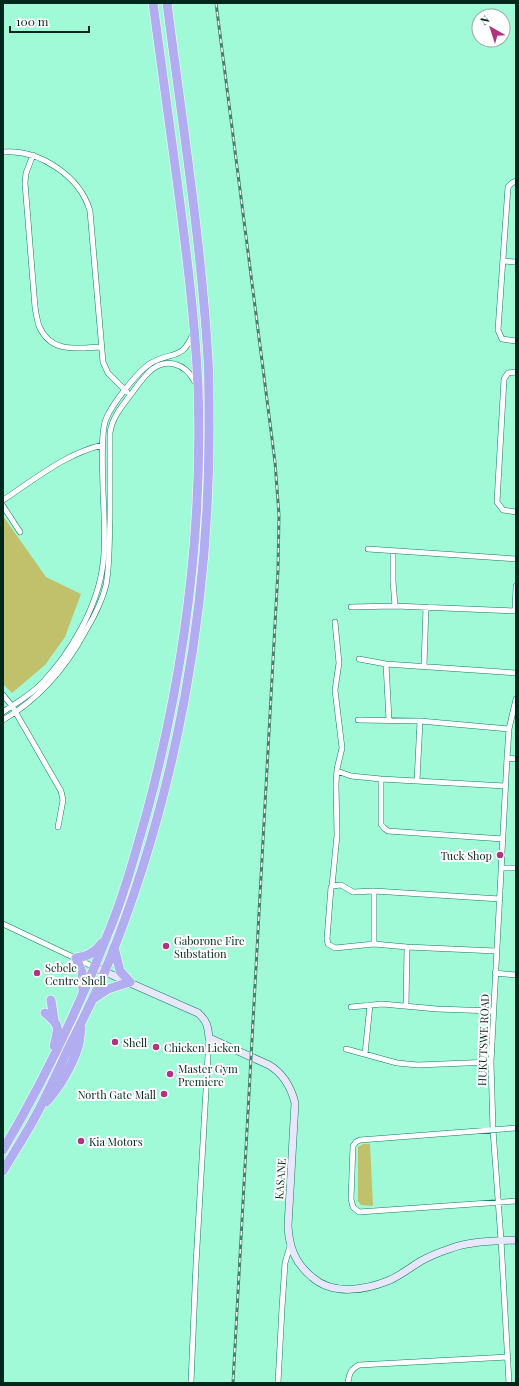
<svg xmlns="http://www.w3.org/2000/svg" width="519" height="1386" viewBox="0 0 519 1386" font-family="'Playfair Display',serif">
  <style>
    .green { fill: #c2c16b }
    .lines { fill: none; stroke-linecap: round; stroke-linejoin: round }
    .street-casing { stroke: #157a5d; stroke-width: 6 }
    .secondary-casing { stroke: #157a5d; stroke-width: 8 }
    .highway-casing { stroke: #fff; stroke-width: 10 }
    .street { stroke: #fff; stroke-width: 5 }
    .secondary { stroke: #e8e6fb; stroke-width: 7 }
    .highway { stroke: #b2acf1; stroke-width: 9 }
    .rail-casing { stroke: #44816c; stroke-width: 3 }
    .rail { stroke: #fff; stroke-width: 1.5; stroke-dasharray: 4.5; stroke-linecap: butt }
    .poi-dot { fill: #b33380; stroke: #fff; stroke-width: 1.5 }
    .labels { text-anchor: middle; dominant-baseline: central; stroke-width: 4; stroke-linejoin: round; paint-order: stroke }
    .poi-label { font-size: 11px; fill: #00271b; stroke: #fff; text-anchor: start }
    .street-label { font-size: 11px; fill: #00271b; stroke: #fff }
  </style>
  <rect width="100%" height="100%" fill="#a0fad8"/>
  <path class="green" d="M3,516L46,577L81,594L65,637L45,665L12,693L3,684Z
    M363,1144H370L373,1206L361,1205L358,1201V1147Z"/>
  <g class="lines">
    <g class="street-casing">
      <path id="street" d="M3,152C39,149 80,176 90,211L103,362L108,373L127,392
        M33,155L26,173L25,183L35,307C36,313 37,320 39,326C51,354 77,348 102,347
        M516,181L512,183L508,187L498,330L502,339L516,341
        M503,261L516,262
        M516,372L508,373L504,379L497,502L503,510L516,512
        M3,500C34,480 66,453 103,445
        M3,506L20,532
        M368,549L516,559
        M393,551V581L395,606
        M351,607L395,606L516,611
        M515,611L516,586
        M359,659L386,664L516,673
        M386,664L389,720
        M424,666L426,607
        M3,695L12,706L61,791L63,800L58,827
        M3,712C16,703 31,695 42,683C71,653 98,606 103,564C106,540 104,515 103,491C103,474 100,434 106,419C112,404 138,371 151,363C172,351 182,361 193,334
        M3,720C39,699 65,669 85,632C94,617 102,602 106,585C110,563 109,541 110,518C110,490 110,461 110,433C112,417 123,405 132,393C137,386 142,379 148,373C165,356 185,363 195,382
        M358,720L420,721L509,729
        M507,758L516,759
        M337,771L351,776L381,779
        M417,781L420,721
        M503,839L388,831L384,828L381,824V779L505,786
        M502,868H516
        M332,886L337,835L336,784L337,769L342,748L335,690L339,663L335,622
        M3,924L94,967
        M374,944L335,948L328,944L327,939L331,887L332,886L341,885L353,892L374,891
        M496,951L407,947L374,944V891L500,899
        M495,973L516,975
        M406,1006L407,947
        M351,1007L382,1004L437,1009L493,1011
        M346,1049L397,1063L418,1065L491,1062
        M365,1054L370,1005
        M516,1128L360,1140L356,1142L353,1146L351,1199L353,1207L359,1212L516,1201
        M191,1383L196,1264L209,1038
        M278,1383L282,1308L285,1263L290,1246
        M348,1383C349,1374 351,1369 359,1365L508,1357
        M509,1383L501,1240L493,1130L491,1062L507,758L509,729L516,699"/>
    </g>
    <g class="secondary-casing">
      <path id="secondary" d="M94,967L198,1013C207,1021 208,1026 209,1038L269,1065C284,1074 291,1087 295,1103L288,1226C289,1247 295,1263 312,1277C333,1296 366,1290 390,1280C401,1275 411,1267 421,1261C430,1256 440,1252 449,1249C470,1241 494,1241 516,1240"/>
    </g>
    <g class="highway-casing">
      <path id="highway" d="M114,947L120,971L130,982
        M83,991L82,972L76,958C87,957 96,951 102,943
        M93,999L108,989L130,982
        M51,1000L54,1020
        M45,1013C60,1025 59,1027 54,1046
        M46,1102C59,1089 73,1064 78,1047C80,1041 80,1034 81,1028
        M3,1150C43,1082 78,1010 107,936C124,896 135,854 147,812C184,674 203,531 198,387C195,318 186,249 177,180C169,121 161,62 153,3
        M3,1171C13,1154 24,1137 34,1119C48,1094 59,1068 71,1043C83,1019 95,996 105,971C177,796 211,602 209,414C209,395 209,377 208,359C201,240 182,121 167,3"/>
    </g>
    <use href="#street" class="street"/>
    <use href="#secondary" class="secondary"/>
    <use href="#highway" class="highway"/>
    <g class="rail-casing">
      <path id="rail" d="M216,3L275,462L279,515L278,570L233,1383"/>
    </g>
    <use href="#rail" class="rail"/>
  </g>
  <g class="poi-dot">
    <circle cx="500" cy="855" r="4"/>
    <circle cx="166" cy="946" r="4"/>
    <circle cx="37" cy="973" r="4"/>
    <circle cx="115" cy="1042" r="4"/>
    <circle cx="156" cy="1047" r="4"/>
    <circle cx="170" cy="1074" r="4"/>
    <circle cx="164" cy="1094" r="4"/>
    <circle cx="81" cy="1141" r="4"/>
  </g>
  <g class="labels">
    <g class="poi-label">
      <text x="492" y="855" text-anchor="end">Tuck Shop</text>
      <text x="174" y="940">Gaborone Fire<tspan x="174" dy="13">Substation</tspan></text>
      <text x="45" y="967">Sebele<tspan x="45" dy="13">Centre Shell</tspan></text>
      <text x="123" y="1042">Shell</text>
      <text x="164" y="1047">Chicken Licken</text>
      <text x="178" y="1068">Master Gym<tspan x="178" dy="13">Premiere</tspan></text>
      <text x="156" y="1094" text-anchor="end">North Gate Mall</text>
      <text x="89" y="1141">Kia Motors</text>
    </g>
    <g class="street-label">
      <text transform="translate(483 1040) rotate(-88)">HUKUTSWE ROAD</text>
      <text transform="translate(280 1179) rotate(-86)">KASANE</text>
    </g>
  </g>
  <rect width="519" height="1386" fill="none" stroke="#00271b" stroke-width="8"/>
  <g transform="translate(491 28) rotate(321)"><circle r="19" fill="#ffffff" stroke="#99a9a4"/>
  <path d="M0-3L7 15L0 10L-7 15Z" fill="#b33380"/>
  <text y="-6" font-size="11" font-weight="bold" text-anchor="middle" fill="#00271b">N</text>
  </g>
  <path d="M10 26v6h79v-6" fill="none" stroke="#00271b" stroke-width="2"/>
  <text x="16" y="26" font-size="12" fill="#00271b" stroke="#ffffff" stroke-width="3" paint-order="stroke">100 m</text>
</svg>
